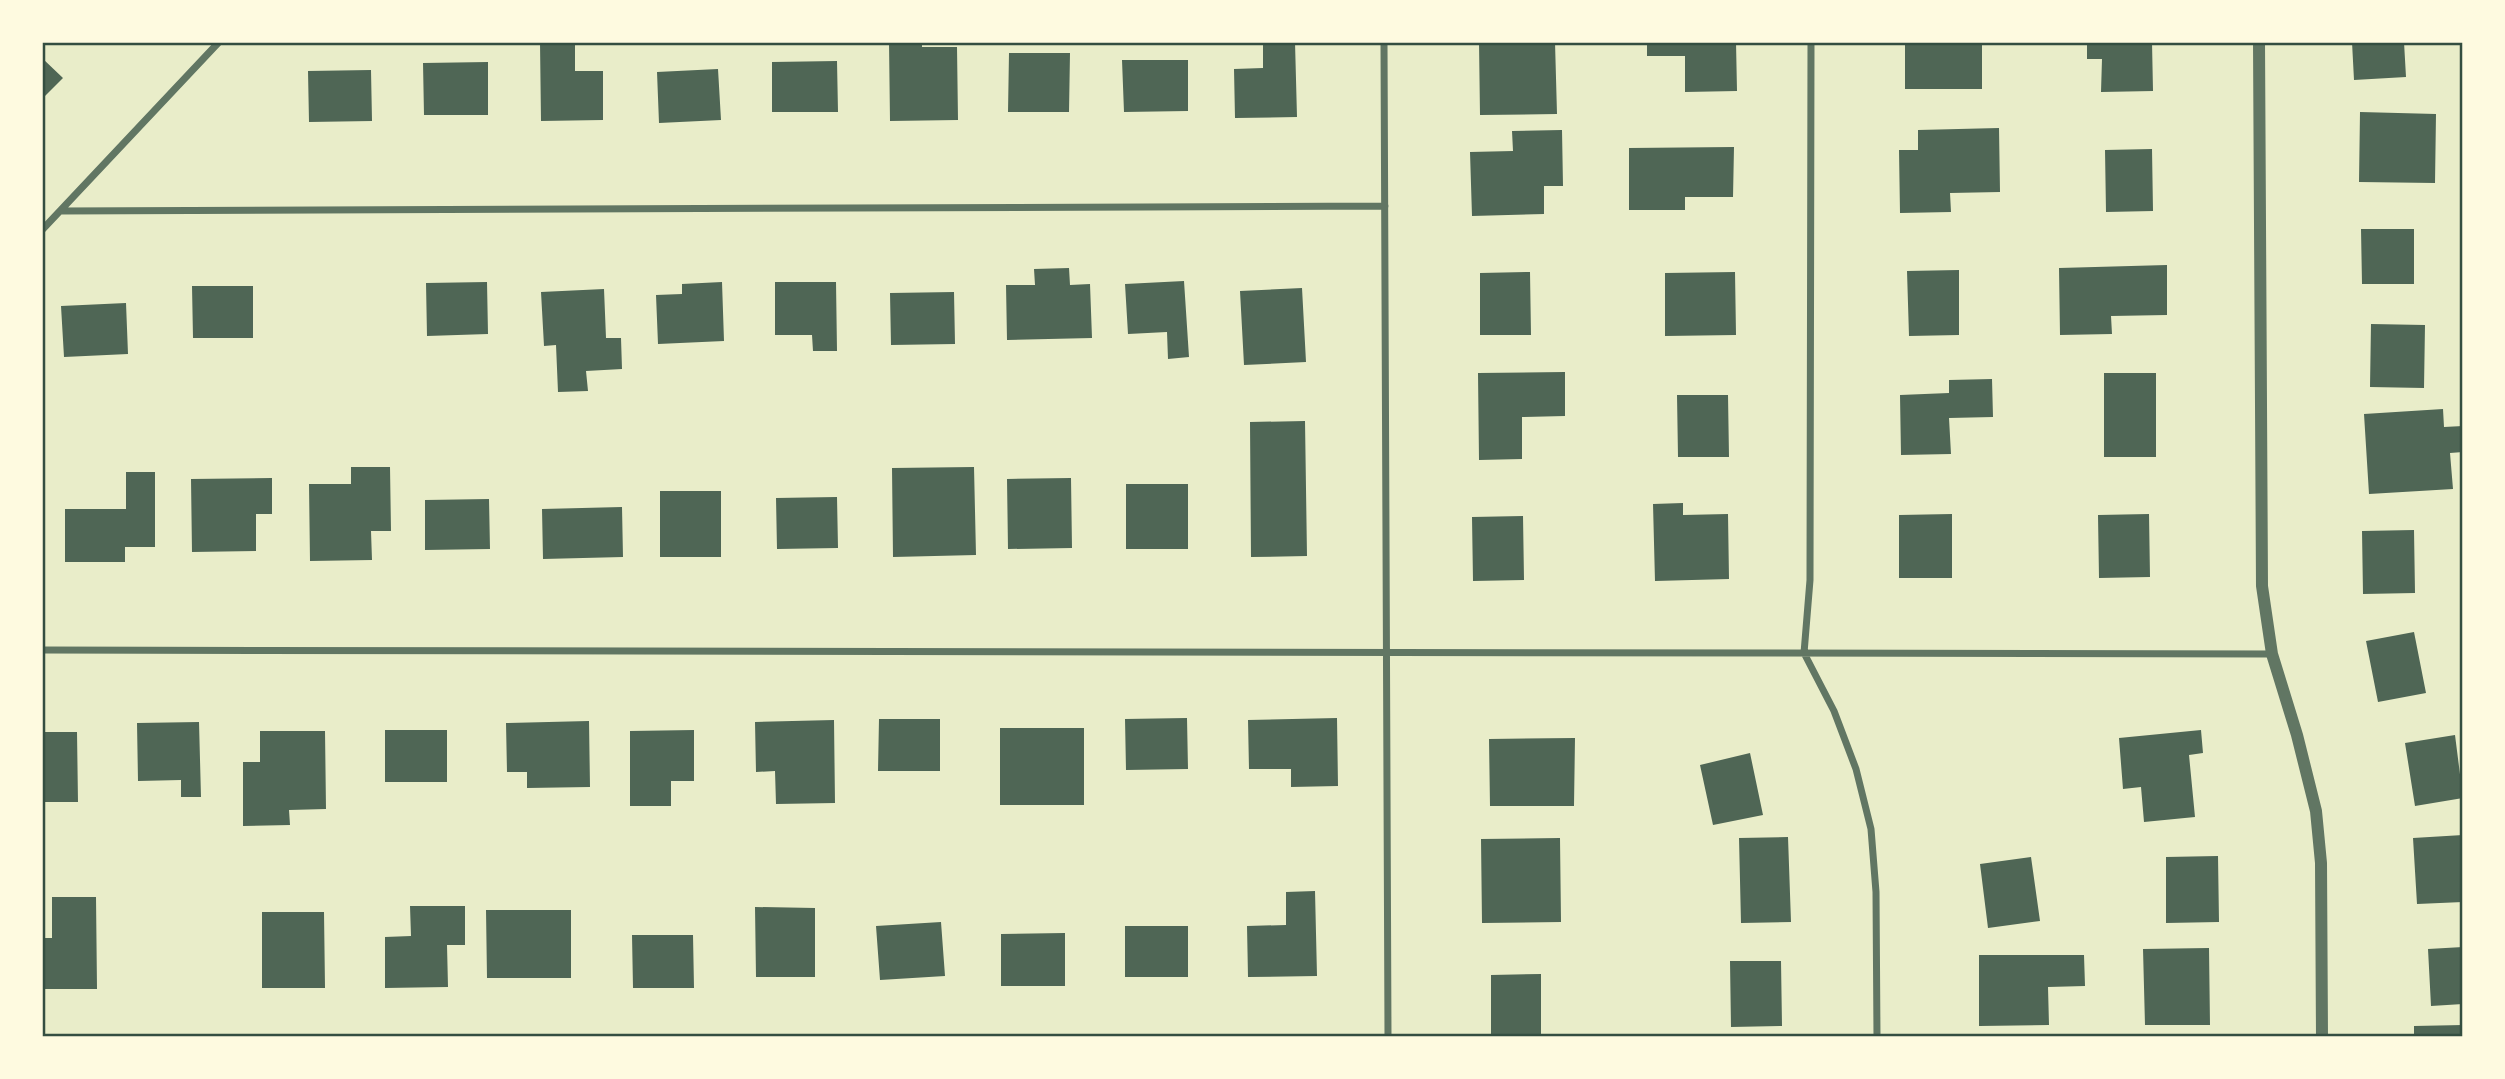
<svg xmlns="http://www.w3.org/2000/svg" width="2505" height="1079" viewBox="0 0 2505 1079" font-family="'Crimson Pro',serif">
  <style>
    .building { fill: #4f6655 }
    .lines { fill: none; stroke-linecap: round; stroke-linejoin: round }
    .minor { stroke: #617663; stroke-width: 7 }
    .tertiary { stroke: #617663; stroke-width: 12 }
    .neatline { fill: none; stroke: #344e41; stroke-width: 2.5 }
  </style>
  <rect width="100%" height="100%" fill="#e9edc9"/>
  <path class="building" d="M540,42H575V71H603V120L541,121Z
    M889,42H922V47H957L958,120L890,121Z
    M1263,42H1295L1297,117L1235,118L1234,69L1263,68Z
    M1479,42H1555L1557,114L1480,115Z
    M1647,42H1736L1737,91L1685,92V56H1647Z
    M1905,42H1982V89H1905Z
    M2087,42H2152L2153,91L2101,92L2102,59H2087Z
    M2352,42H2404L2406,77L2354,80Z
    M1009,53H1070L1069,112H1008Z
    M42,58L63,78L42,99Z
    M1122,60H1188V111L1124,112Z
    M837,61L838,112H772V62Z
    M488,62V115H424L423,63Z
    M718,69L721,120L659,123L657,72Z
    M371,70L372,121L309,122L308,71Z
    M2360,112L2436,114L2435,183L2359,182Z
    M1999,128L2000,192L1950,193L1951,212L1900,213L1899,150H1918V130Z
    M1562,130L1563,186H1544V214L1472,216L1470,152L1513,151L1512,131Z
    M1734,147L1733,197H1685V210H1629V148Z
    M2152,149L2153,211L2106,212L2105,150Z
    M2361,229H2414V284H2362Z
    M2167,265V315L2111,316L2112,334L2060,335L2059,268Z
    M1069,268L1070,285L1090,284L1092,338L1007,340L1006,285H1035L1034,269Z
    M1959,270V335L1909,336L1907,271Z
    M1530,272L1531,335H1480V273Z
    M1735,272L1736,335L1665,336V273Z
    M1184,281L1189,357L1168,359L1167,332L1128,334L1125,284Z
    M487,282L488,334L427,336L426,283Z
    M722,282L724,341L658,344L656,295L682,294V284Z
    M775,282H836L837,351H813L812,335H775Z
    M192,286H253V338H193Z
    M1302,288L1306,362L1244,365L1240,291Z
    M604,289L606,338H621L622,369L586,371L588,391L558,392L556,345L544,346L541,292Z
    M954,292L955,344L891,345L890,293Z
    M126,303L128,354L64,357L61,306Z
    M2371,324L2425,325L2424,388L2370,387Z
    M1565,372V416L1522,417V459L1479,460L1478,373Z
    M2104,373H2156V457H2104Z
    M1992,379L1993,417L1949,418L1951,454L1901,455L1900,395L1949,393V380Z
    M1677,395H1728L1729,457H1678Z
    M2443,409L2444,427L2463,426V452L2450,453L2453,489L2369,494L2364,414Z
    M1305,421L1307,556L1251,557L1250,422Z
    M351,467H390L391,531H371L372,560L310,561L309,484H351Z
    M974,467L976,555L893,557L892,468Z
    M126,472H155V547H125V562H65V509H126Z
    M272,478V514H256V551L192,552L191,479Z
    M1071,478L1072,548L1008,549L1007,479Z
    M1126,484H1188V549H1126Z
    M660,491H721V557H660Z
    M837,497L838,548L777,549L776,498Z
    M489,499L490,549L425,550V500Z
    M1683,503V515L1728,514L1729,579L1655,581L1653,504Z
    M622,507L623,557L543,559L542,509Z
    M1952,514V578H1899V515Z
    M2149,514L2150,577L2099,578L2098,515Z
    M1523,516L1524,580L1473,581L1472,517Z
    M2414,530L2415,593L2363,594L2362,531Z
    M2414,632L2426,693L2378,702L2366,641Z
    M1187,718L1188,769L1126,770L1125,719Z
    M1337,718L1338,786L1291,787V769H1249L1248,720Z
    M879,719H940V771H878Z
    M834,720L835,803L776,804L775,771L756,772L755,722Z
    M589,721L590,787L527,788V772H507L506,723Z
    M199,722L201,797H181V780L138,781L137,723Z
    M1000,728H1084V805H1000Z
    M385,730H447V782H385Z
    M694,730V781H671V806H630V731Z
    M2201,730L2203,753L2189,755L2195,817L2144,822L2141,787L2123,789L2119,738Z
    M260,731H325L326,809L289,810L290,825L243,826V762H260Z
    M42,732H77L78,802H42Z
    M2455,735L2463,798L2415,806L2405,743Z
    M1575,738L1574,806H1490L1489,739Z
    M1750,753L1763,815L1713,825L1700,765Z
    M2463,835V902L2417,904L2413,838Z
    M1788,837L1791,922L1741,923L1739,838Z
    M1560,838L1561,922L1482,923L1481,839Z
    M2218,856L2219,922L2166,923V857Z
    M2031,857L2040,921L1988,928L1980,864Z
    M1315,891L1317,976L1248,977L1247,926L1286,925V892Z
    M52,897H96L97,989H42V938H52Z
    M410,906H465V945H447L448,987L385,988V937L411,936Z
    M755,907L815,908V977H756Z
    M486,910H571V978H487Z
    M262,912H324L325,988H262Z
    M941,922L945,976L880,980L876,926Z
    M1125,926H1188V977H1125Z
    M1065,933V986H1001V934Z
    M632,935H693L694,988H633Z
    M2463,947V1004L2431,1006L2428,949Z
    M2209,948L2210,1025H2145L2143,949Z
    M1979,955H2084L2085,986L2048,987L2049,1025L1979,1026Z
    M1730,961H1781L1782,1026L1731,1027Z
    M1541,974V1036H1491V975Z
    M2463,1025V1037H2414V1026Z"/>
  <g class="lines">
    <path class="minor" d="M1384,42L1388,1037
      M1811,42L1810,580L1804,653L1834,711L1856,769L1871,829L1876,892L1877,1037
      M60,211L1385,206
      M42,230L219,42
      M42,650L2272,654"/>
    <path class="tertiary" d="M2259,42L2262,586L2272,654L2297,735L2316,811L2321,863L2322,1037"/>
  </g>
  <rect width="2505" height="1079" fill="none" stroke="#fefae0" stroke-width="88"/>
  <rect x="44" y="44" width="2417" height="991" class="neatline"/>
</svg>
